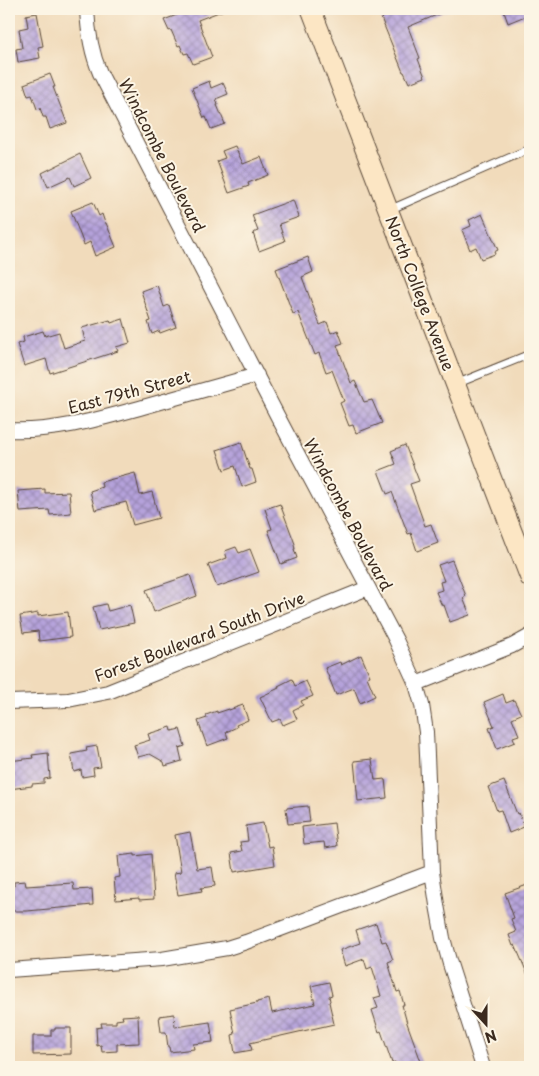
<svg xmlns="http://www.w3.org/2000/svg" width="539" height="1076" viewBox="0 0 539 1076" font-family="'Playpen Sans',sans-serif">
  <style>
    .building { fill: url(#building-cross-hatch) }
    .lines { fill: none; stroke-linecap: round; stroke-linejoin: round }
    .service-casing { stroke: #564536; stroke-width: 9 }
    .minor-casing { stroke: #564536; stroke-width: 16 }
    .secondary-casing { stroke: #564536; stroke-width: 21 }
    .service { stroke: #fff; stroke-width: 7 }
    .minor { stroke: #fff; stroke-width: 14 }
    .secondary { stroke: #fce6c4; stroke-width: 19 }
    .labels { text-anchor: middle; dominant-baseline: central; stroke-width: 4; stroke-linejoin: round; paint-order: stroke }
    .street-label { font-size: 16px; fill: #3b2a1e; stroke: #fcf5e5 }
  </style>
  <defs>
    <pattern id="building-cross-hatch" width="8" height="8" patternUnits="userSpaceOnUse" patternTransform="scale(1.25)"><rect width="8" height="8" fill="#b5a2db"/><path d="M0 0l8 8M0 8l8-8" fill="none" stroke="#9484b1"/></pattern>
  </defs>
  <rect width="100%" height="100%" fill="#fcf5e5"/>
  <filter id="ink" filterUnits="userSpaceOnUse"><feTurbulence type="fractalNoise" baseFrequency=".02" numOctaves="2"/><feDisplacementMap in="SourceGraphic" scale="10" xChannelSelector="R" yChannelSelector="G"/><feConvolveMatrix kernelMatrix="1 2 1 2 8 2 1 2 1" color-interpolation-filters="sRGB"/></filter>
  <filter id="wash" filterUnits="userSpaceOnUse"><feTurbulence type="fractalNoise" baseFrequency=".0096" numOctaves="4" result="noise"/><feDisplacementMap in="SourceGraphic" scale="20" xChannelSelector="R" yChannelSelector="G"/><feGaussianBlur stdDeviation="1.12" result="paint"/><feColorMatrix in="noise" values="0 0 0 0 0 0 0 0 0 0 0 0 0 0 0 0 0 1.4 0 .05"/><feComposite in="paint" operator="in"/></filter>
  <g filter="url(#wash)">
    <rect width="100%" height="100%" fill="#f1dbbb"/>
    <g id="blocks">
      <path class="building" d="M192,9H224V10L198,20L212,57L193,64L188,53L184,54L180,45L178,46L171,30L169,31L164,20Z
        M395,9H451L408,27L420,58L418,59L425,77L409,83L404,72H403L381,18L397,12Z
        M503,9H530V14L508,23Z
        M37,13L43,46L38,47L40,58L18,62L16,49L22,48L19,29L28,27L26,15Z
        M50,74L55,87H53L67,123L50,129L46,117H43L40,108L37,109L32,95L28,96L24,84Z
        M209,81L211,88L223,83L228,94L216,99L218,105H217L225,124L211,129L206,117L204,118L192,88Z
        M235,146L243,164L261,157L268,175L248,183L249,186L229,193L217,161L225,158L222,151Z
        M80,154L91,178L74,186L70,177L48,187L42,173Z
        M293,200L299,217L279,224L285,241L259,251L253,233L258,231L252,215Z
        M93,202L99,216L102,214L105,223H106L116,247L95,256L90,242L84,245L71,211Z
        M482,214L498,250L494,252L495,254L481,259L476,247L470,250L462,230L471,226L469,220Z
        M308,257L313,272L302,277L320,325L327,322L331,333L338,330L343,343L337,345L351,383L355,381L364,402L372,400L382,423L356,433L353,425L349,426L340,403L344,401L332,370L326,372L319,353L315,355L298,312L293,314L276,269Z
        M157,285L164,307L169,305L176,327L160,333L159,331L152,334L148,322L151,321L141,291Z
        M123,319L130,343L116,347L118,351L50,373L46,359L24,366L17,344L24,342L23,337L43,331L45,336L59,332L64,348L85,341L82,328L110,320L111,323Z
        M241,442L250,469H252L256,482L242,487L235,466L224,470L217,450Z
        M405,445L419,481L410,484L425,526L431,524L438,543L417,551L411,533L408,534L392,492L387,494L378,471L396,464L391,451Z
        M135,473L140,495L152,492L159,518L133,525L126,502L95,510L90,491L102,487L101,482Z
        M45,489V493L69,492L71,513L50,515L49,510L20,512L18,491Z
        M280,504L295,544L294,545L295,549H294L297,558L281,564L268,530L272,529L265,509Z
        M236,547L239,553L250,549L259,572L217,587L208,565L227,558L225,551Z
        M452,560L466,596L463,598L470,615L450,622L444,605L442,606L436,592L442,590L440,582L444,581L438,565Z
        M190,575L197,596L154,612L146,590Z
        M106,604L108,611L130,605L134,623L99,630L93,607Z
        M68,612L71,637L39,641L38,631L23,633L20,616L38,613V616Z
        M361,655L370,676L367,677L375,696L360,703L354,688L336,695L325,668L340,662L341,665Z
        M292,679L295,686L306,681L313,696L301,701L303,705L293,710L297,719L283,725L280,719L272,722L260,697L279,688L278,686Z
        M503,694L506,703L514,700L521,714L512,718L519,735L513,737L515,742L497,749L489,728L494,726L484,702Z
        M243,705L248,720L236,725L237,727L226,732L228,738L207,746L198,721L207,718L206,715L217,711V713L229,709V710Z
        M171,727L172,731L180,729L185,746L179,748L182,761L165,766L164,762L150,754L138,757L134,745L150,740L148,734Z
        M97,746L101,767L93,768L94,775L82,777L81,770L74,772L71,754L87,751L86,748Z
        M48,753L50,778L44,779V783L32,784V786L9,789V761L33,758L32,755Z
        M372,759L375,780L385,779L387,798L358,801L354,761Z
        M504,781L517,814L519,813L524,827L509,833L501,810L497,811L488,787Z
        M308,806L310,822L288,824L286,808Z
        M263,823L268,847L272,846L275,865L234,872L231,853L242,851L240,842L248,841L246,826Z
        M334,823L337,846L325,848L324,842L304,844L302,827Z
        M190,832L197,869L212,867L215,886L201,888L202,891L178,895L174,873L181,872L175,835Z
        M135,854V856L151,854L154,899L139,900V898L116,900L114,878L120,877L118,856Z
        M25,881L26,886L73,883L74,890L92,889L93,905L27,911H11L10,909H9V886H14V882Z
        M530,884V980L515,945L513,946L509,935L516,932L511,919L514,918L505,893Z
        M376,923L382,942L386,941L393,960L388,962L397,992L400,991L404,1005H402L407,1023L423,1067H397L395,1062L392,1063L381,1031L379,1032L372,1010L378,1008L374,998L381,996L372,967L367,969L364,959L345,966L340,950L360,943L356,930Z
        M329,982L332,995L329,996L330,1001L329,1002L334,1024L250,1043L252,1050L235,1053L232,1035L235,1034L230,1009L257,1003V1002L269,999L272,1013L315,1004L311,986Z
        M174,1014L175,1027L210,1022L213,1042L193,1044L194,1049L170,1052L169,1047H168L166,1032H161L159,1016Z
        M138,1015L139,1043L117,1044V1051L102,1052L101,1045L97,1046L96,1028L102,1027L101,1023H116V1020L123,1019L122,1016Z
        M55,1028H71V1054L33,1055V1036H51V1030H55Z"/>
    </g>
  </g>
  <g filter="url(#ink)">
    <use href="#blocks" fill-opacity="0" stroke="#564536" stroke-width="1"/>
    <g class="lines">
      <g class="service-casing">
        <path id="service" d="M389,210L525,151
          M456,384L530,354"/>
      </g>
      <g class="minor-casing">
        <path id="minor" d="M87,9C88,32 91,52 100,73L278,417L396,640L416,684L422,705L426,732L432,872L437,905L443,938L450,964L483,1067
          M9,430C55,432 99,419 143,407C181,396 219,386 257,375
          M416,684L512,646L530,636
          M9,702L68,700L108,692L368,588
          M9,970L162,959L227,948L246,942L432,872"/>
      </g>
      <g class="secondary-casing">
        <path id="secondary" d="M311,9L530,578"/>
      </g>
      <use href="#service" class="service"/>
      <use href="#minor" class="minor"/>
      <use href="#secondary" class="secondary"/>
    </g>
  </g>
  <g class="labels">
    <g class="street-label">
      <text transform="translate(163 155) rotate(63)">Windcombe Boulevard</text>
      <text transform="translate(421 293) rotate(69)">North College Avenue</text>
      <text transform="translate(129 391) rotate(-15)">East 79th Street</text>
      <text transform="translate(349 514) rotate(62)">Windcombe Boulevard</text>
      <text transform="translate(199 636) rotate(-21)">Forest Boulevard South Drive</text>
    </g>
  </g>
  <rect width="539" height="1076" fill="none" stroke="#fcf5e5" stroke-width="30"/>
  <g transform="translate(486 1024) rotate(159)" stroke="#fcf5e5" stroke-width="4" paint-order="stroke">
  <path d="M0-4L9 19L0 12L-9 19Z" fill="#3b2a1e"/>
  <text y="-8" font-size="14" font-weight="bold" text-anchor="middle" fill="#3b2a1e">N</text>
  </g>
</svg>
